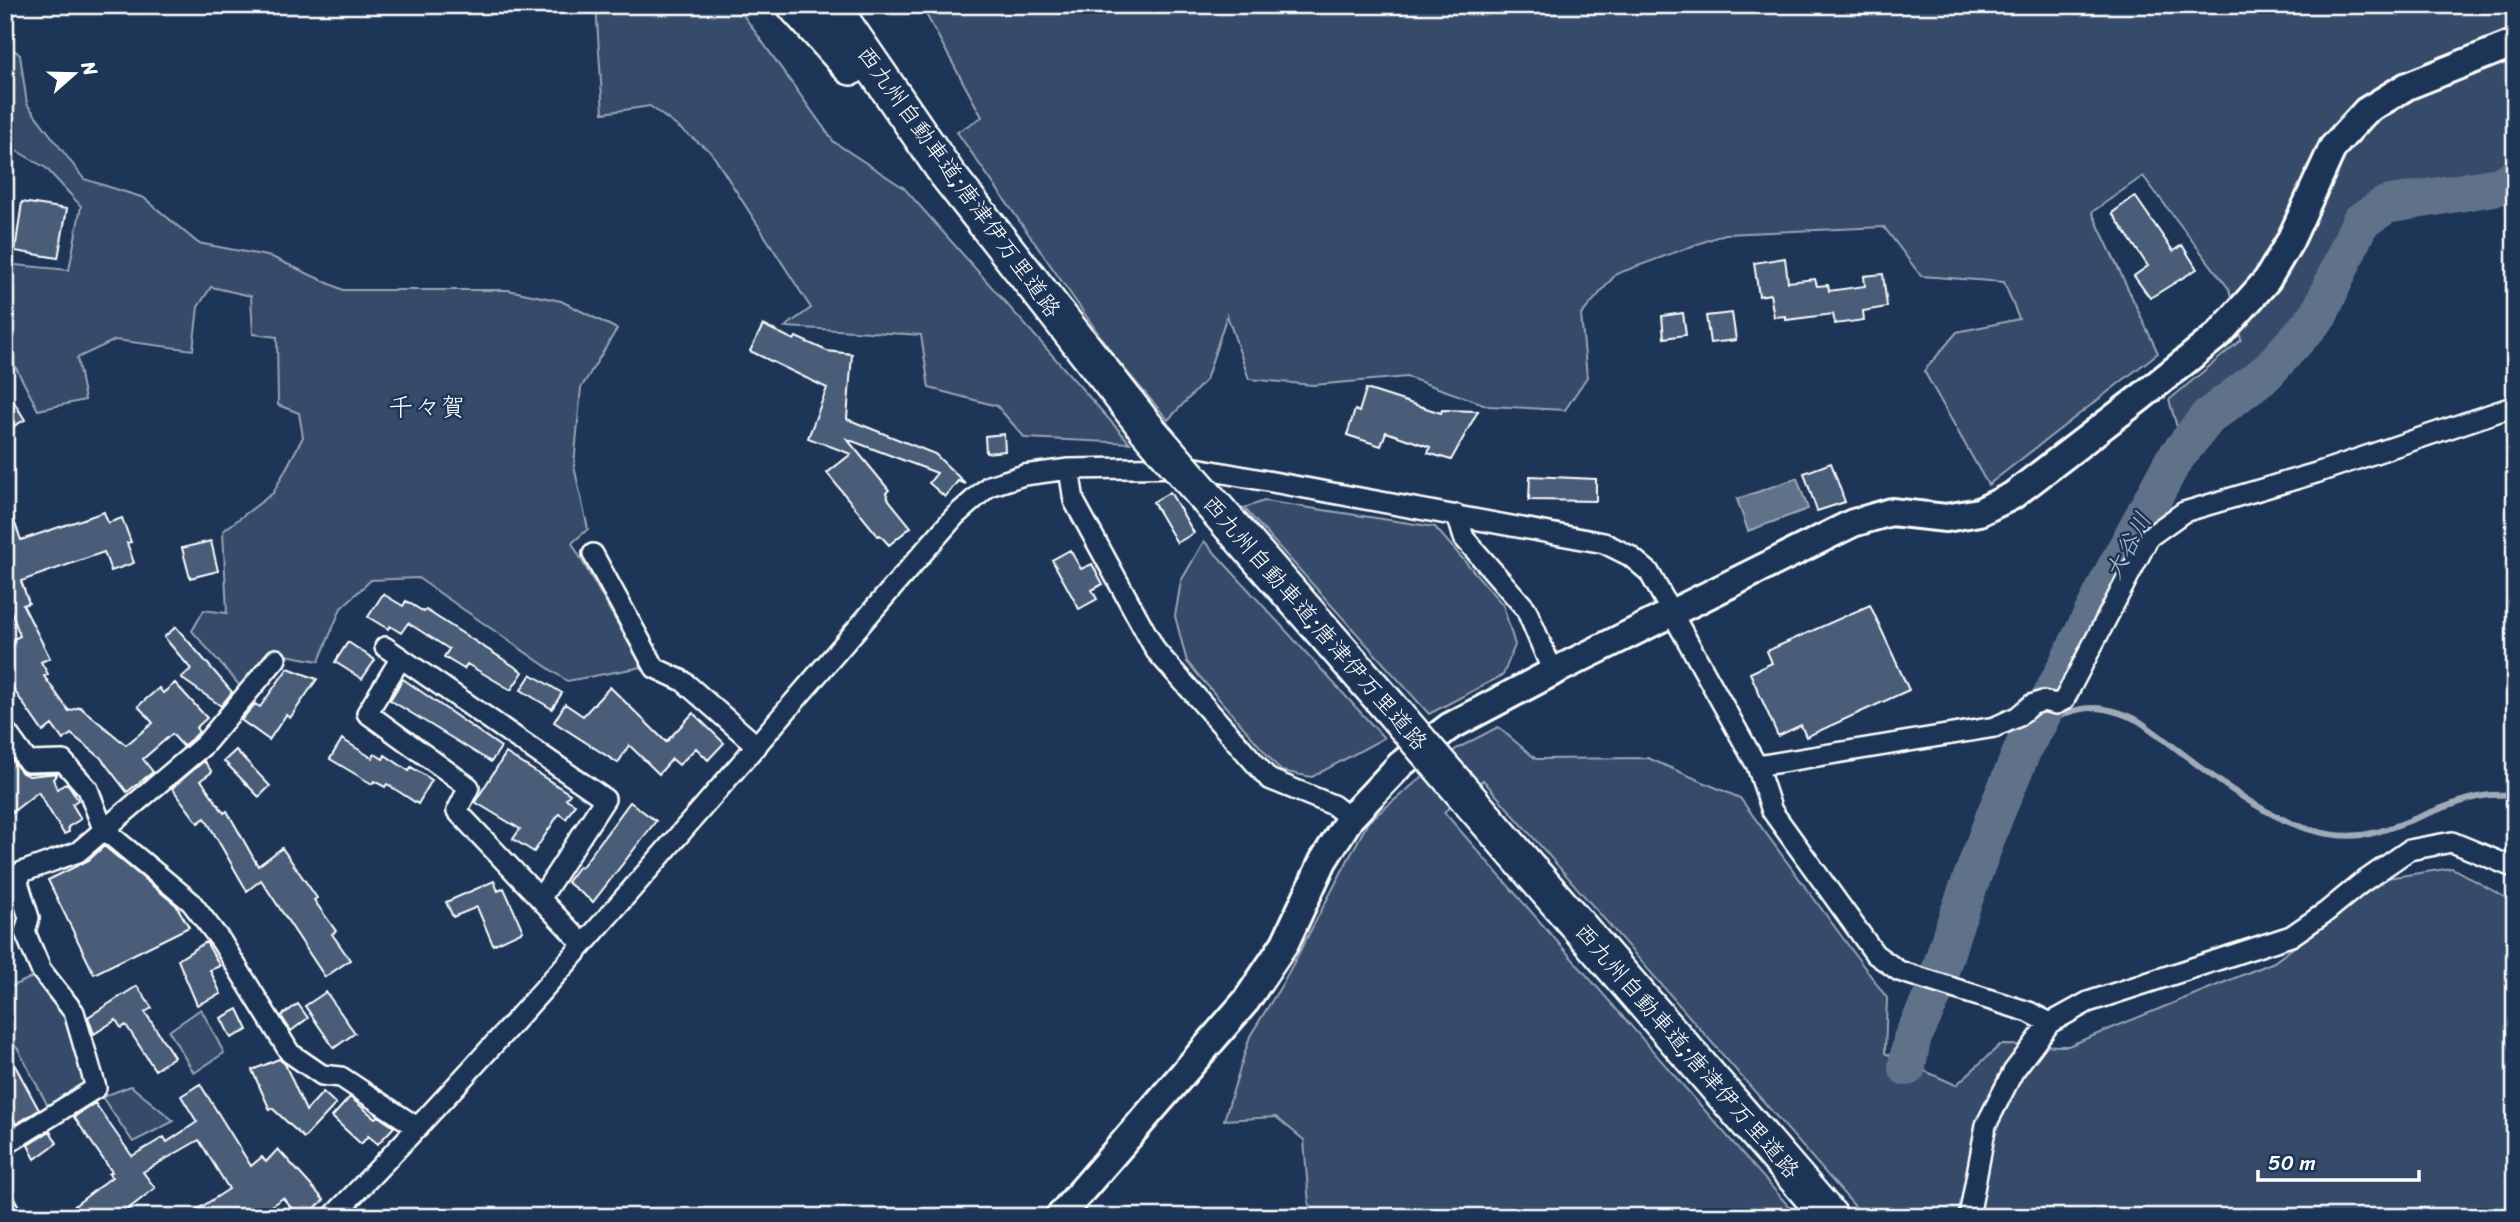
<svg xmlns="http://www.w3.org/2000/svg" width="2520" height="1222" viewBox="0 0 2520 1222" font-family="Sriracha,'Klee One',sans-serif">
  <style>
    .green { fill: #364b69; stroke: #9aa5b4; stroke-width: 2 }
    .water { fill: #617289; stroke: #a0aab8; stroke-width: 2 }
    .lines { fill: none; stroke-linecap: round; stroke-linejoin: round }
    .stream { stroke: #a0aab8; stroke-width: 6 }
    .river { stroke: #617289; stroke-width: 38 }
    .building { fill: #4a5d79; stroke: #fff; stroke-width: 2 }
    .street-casing { stroke: #fff; stroke-width: 24 }
    .secondary-casing { stroke: #fff; stroke-width: 32 }
    .highway-casing { stroke: #fff; stroke-width: 40 }
    .street { stroke: #1d3557; stroke-width: 19 }
    .secondary { stroke: #1d3557; stroke-width: 26 }
    .highway { stroke: #1d3557; stroke-width: 35 }
    .highway-bridge-casing { stroke: #fff; stroke-width: 40; stroke-linecap: butt }
    .highway-bridge { stroke: #1d3557; stroke-width: 35 }
    .labels { text-anchor: middle; dominant-baseline: central; stroke-width: 5; stroke-linejoin: round; paint-order: stroke }
    .street-label { font-size: 23px; fill: #fff; stroke: #1d3557 }
    .water-label { font-size: 24px; font-style: italic; fill: #b8c0ca; stroke: #1d3557 }
    .quarter-label { font-size: 26px; fill: #fff; stroke: #1d3557 }
  </style>
  <rect width="100%" height="100%" fill="#1d3557"/>
  <filter id="ink" filterUnits="userSpaceOnUse"><feTurbulence type="fractalNoise" baseFrequency=".0143" numOctaves="2"/><feDisplacementMap in="SourceGraphic" scale="14" xChannelSelector="R" yChannelSelector="G"/><feConvolveMatrix kernelMatrix="1 2 1 2 8 2 1 2 1" color-interpolation-filters="sRGB"/></filter>
  <g filter="url(#ink)">
    <path class="green" d="M596,5H736L834,142L904,188L1130,443L1025,438L997,406L929,388L921,335L785,327L811,308L711,152L650,106L603,113Z
      M921,5H2515V167L2496,180L2386,198L2354,216L2319,305L2253,370L2177,427L2169,400L2241,340L2229,289L2143,176L2092,212L2158,353L1988,485L1924,371L1957,332L2019,319L2004,282L1921,276L1884,227L1725,234L1616,274L1581,315L1587,377L1565,410L1489,406L1407,377L1313,385L1249,379L1227,315L1206,380L1168,420L1117,360L957,132L982,117Z
      M5,42L20,55L27,104L84,179L144,198L198,243L272,257L343,290H508L561,301L617,329L581,388L574,466L588,529L572,543L642,667L567,681L418,578L371,580L341,608L319,661L274,653L240,686L192,631L204,610L227,613L223,531L273,493L303,437L299,413L278,405L277,337L253,334L251,296L211,287L198,307L193,350L115,340L77,358L85,400L38,410L5,347V264L69,270L81,206L46,168L5,144Z
      M1264,501L1435,527L1503,605L1515,645L1503,675L1429,714L1244,508Z
      M1204,541L1384,738L1312,777L1281,771L1187,662L1175,616L1181,581Z
      M1498,727L1536,759L1648,758L1740,798L1887,998L1885,1053L1956,1085L2000,1045L2068,1046L2274,962L2387,878L2452,868L2515,903V1217H1864L1483,780L1444,812L1798,1217H1325L1309,1205L1304,1140L1276,1117L1224,1120L1250,1036L1284,981L1368,822L1456,749Z
      M33,977L65,1015L86,1086L50,1110L18,1049L5,1037V989Z
      M201,1009L224,1053L194,1073L169,1031Z
      M131,1086L174,1121L133,1142L102,1097Z"/>
    <path class="water" d="M1797,478L1808,509L1748,531L1737,499Z"/>
    <g class="lines">
      <path class="stream" d="M2038,723C2050,722 2058,716 2070,712C2094,703 2116,710 2139,721C2203,765 2292,855 2377,832C2413,822 2446,803 2483,796C2493,794 2504,795 2515,795"/>
      <path class="river" d="M1907,1067L1912,1039L1933,995L1952,932L1995,815L2025,744L2038,723L2115,569L2173,461L2208,417L2266,373L2319,315L2360,222L2386,205L2499,186L2515,178"/>
    </g>
    <path class="building" d="M2135,196L2173,251L2182,245L2197,269L2150,298L2134,276L2148,266L2112,213Z
      M22,202L67,209L58,258L15,251Z
      M1785,258L1788,282L1815,279L1817,286L1828,285L1829,291L1865,286L1864,276L1883,274L1887,307L1863,311L1864,320L1835,324L1833,314L1786,320V316L1774,317L1770,294L1759,296L1754,263Z
      M1683,313L1686,335L1664,338L1662,316Z
      M1732,313L1736,340L1710,343L1706,316Z
      M763,325L794,340L796,337L827,351L852,354L847,419L935,454L966,484L958,481L945,497L929,483L937,473L847,439L889,490L886,493L889,500L911,527L889,545L880,535L878,536L827,473L851,454L808,438L827,388L750,351Z
      M5,387L25,420L5,431Z
      M1366,389L1441,413L1442,410L1478,411L1451,460L1428,453L1430,447L1386,432L1381,446L1347,435L1355,410L1359,412Z
      M1004,434L1005,451L986,453L985,436Z
      M1831,463L1845,502L1817,511L1804,473Z
      M1530,476L1596,479V501L1529,500Z
      M1170,492L1194,533L1177,543L1153,502Z
      M8,504L21,540L104,512L108,523L122,518L131,542L127,543L134,563L111,571L104,552L21,581L29,603L23,605L50,658L41,662L48,674L44,676L69,711L80,707L126,745L153,723L138,706L159,688L163,693L175,683L207,718L196,728L199,732L195,736L183,746L172,734L143,759L153,772L127,792L100,757L71,734L63,740L52,725L43,732L5,677V643L20,636L5,594V505Z
      M211,541L218,571L190,578L182,548Z
      M1070,550L1081,569L1092,564L1103,584L1092,590L1097,599L1079,609L1052,560Z
      M383,594L403,606L406,601L424,612L426,610L523,672L511,690L467,664L464,669L444,657L449,649L408,623L401,633L390,626L388,629L368,617Z
      M1870,605L1909,690L1806,737L1801,725L1778,736L1750,673L1772,663L1767,651Z
      M176,627L232,692L221,706L181,678L191,669L164,637Z
      M348,642L375,660L362,679L335,662Z
      M288,668L317,679L290,718L286,715L269,740L241,720L255,704L260,707Z
      M531,674L562,693L552,709L521,690Z
      M403,679L501,747L491,762L390,700Z
      M610,687L666,742L693,713L724,743L708,760L696,748L679,765L672,759L659,774L629,745L618,763L554,722L565,704L583,716Z
      M342,739L372,758L375,754L383,759L385,755L409,771L411,767L432,780L418,804L387,784L385,787L374,781L372,784L330,759Z
      M236,750L270,786L259,797L224,761Z
      M5,751L22,773L29,776L58,773L53,779L57,789L67,783L72,790L78,800L72,804L81,819L68,827L69,832L64,834L38,792L5,818Z
      M506,753L570,794L566,799L575,804L566,819L559,814L534,852L513,839L520,829L475,802Z
      M204,761L212,772L201,780L224,813L227,811L258,866L282,848L317,898L314,900L336,931L332,934L350,960L325,977L261,880L247,891L205,818L198,823L172,788Z
      M630,802L656,821L593,902L567,882L579,866L581,868Z
      M104,846L176,905L189,927L94,974L48,880L89,860Z
      M494,881L498,891L504,888L523,931L493,945L477,907L453,917L446,902Z
      M206,942L220,966L210,970L221,994L197,1005L178,960Z
      M137,986L152,1008L145,1012L174,1057L155,1070L126,1025L121,1028L116,1020L94,1034L88,1017Z
      M326,992L355,1033L334,1048L305,1006Z
      M298,1004L308,1018L291,1031L281,1016Z
      M238,1009L248,1030L231,1038L221,1018Z
      M5,1047L39,1110L16,1124L5,1103Z
      M279,1059L285,1064L306,1111L323,1092L336,1104L304,1138L272,1108L270,1110L252,1070Z
      M200,1084L251,1166L262,1157L266,1162L278,1149L324,1200L305,1217H299L283,1198L254,1217H186L229,1189L199,1140L143,1172L155,1188L118,1217H60L112,1177L109,1174L112,1172L74,1117L95,1103L132,1156L164,1137L167,1142L197,1122L181,1096Z
      M350,1097L375,1118L378,1116L394,1127L378,1144L368,1136L361,1144L332,1117Z
      M50,1131L57,1143L35,1159L28,1145Z"/>
    <g class="lines">
      <g class="street-casing">
        <path id="street" d="M1069,469L1074,501L1156,651L1269,779L1333,805L1350,818
          M1457,515L1464,538L1526,609L1553,672
          M593,554L655,668L683,681L757,746
          M385,647L605,799L540,899
          M401,658L367,713L469,787L457,811L582,943
          M5,730L28,762L63,761L88,789L103,829L191,902L221,941L290,1053L322,1075L341,1077L418,1128
          M1757,766L1995,727L2017,717L2031,705L2043,701L2056,704L2064,700L2149,537L2184,512L2316,473L2515,406
          M5,1145L96,1088L74,1012L41,970L25,932L29,918L18,882L22,872L78,852L204,745L276,659
          M5,1204L12,1217
          M332,1217C550,993 749,751 955,516L989,486L1024,475L1069,469L1191,467L1604,543L1630,556L1649,572L1757,766L1772,811L1875,954L1899,971L2029,1012L2050,1023L2088,1002L2291,936L2326,912L2360,884L2409,850L2452,842L2515,868
          M1969,1217L1986,1125L2013,1072L2050,1023"/>
      </g>
      <g class="secondary-casing">
        <path id="secondary" d="M1059,1217L1246,1001L1285,943L1323,861L1350,818L1401,764L1449,727L1553,672L1853,523L1891,512L1946,518L1979,512L2012,496L2141,397L2219,334L2267,280L2290,241L2333,147L2366,111L2407,86L2515,43"/>
      </g>
      <g class="highway-casing">
        <path id="highway" d="M795,5L851,67
          M831,5L947,174L1148,430
          M1226,520L1398,717
          M1472,803L1830,1217"/>
      </g>
      <use href="#street" class="street"/>
      <use href="#secondary" class="secondary"/>
      <use href="#highway" class="highway"/>
      <g class="highway-bridge-casing">
        <path id="highway-bridge" d="M1148,430L1226,520
          M1398,717L1472,803"/>
      </g>
      <use href="#highway-bridge" class="highway-bridge"/>
    </g>
  </g>
  <g class="labels">
    <g class="street-label">
      <text transform="translate(959 182) rotate(54)">西九州自動車道;唐津伊万里道路</text>
      <text transform="translate(1315 623) rotate(49)">西九州自動車道;唐津伊万里道路</text>
      <text transform="translate(1687 1051) rotate(49)">西九州自動車道;唐津伊万里道路</text>
    </g>
    <g class="water-label">
      <text transform="translate(2128 546) rotate(-62)">大谷川</text>
    </g>
    <g class="quarter-label">
      <text x="427" y="407">千々賀</text>
    </g>
  </g>
  <rect width="2520" height="1222" fill="none" stroke="#1d3557" stroke-width="28"/>
  <rect x="14" y="14" width="2492" height="1194" fill="none" stroke="#fff" stroke-width="2.5" filter="url(#ink)"/>
  <g transform="translate(74 74) rotate(70)" stroke="#1d3557" stroke-width="5" paint-order="stroke">
  <path d="M0-5L12 26L0 18L-12 26Z" fill="#ffffff"/>
  <text y="-10" font-size="19" font-weight="bold" text-anchor="middle" fill="#ffffff">N</text>
  </g>
  <path d="M2258 1170v10h161v-10" fill="none" stroke="#ffffff" stroke-width="3.5"/>
  <text x="2268" y="1170" font-size="21" fill="#ffffff" stroke="#1d3557" stroke-width="5" paint-order="stroke">50 m</text>
</svg>
